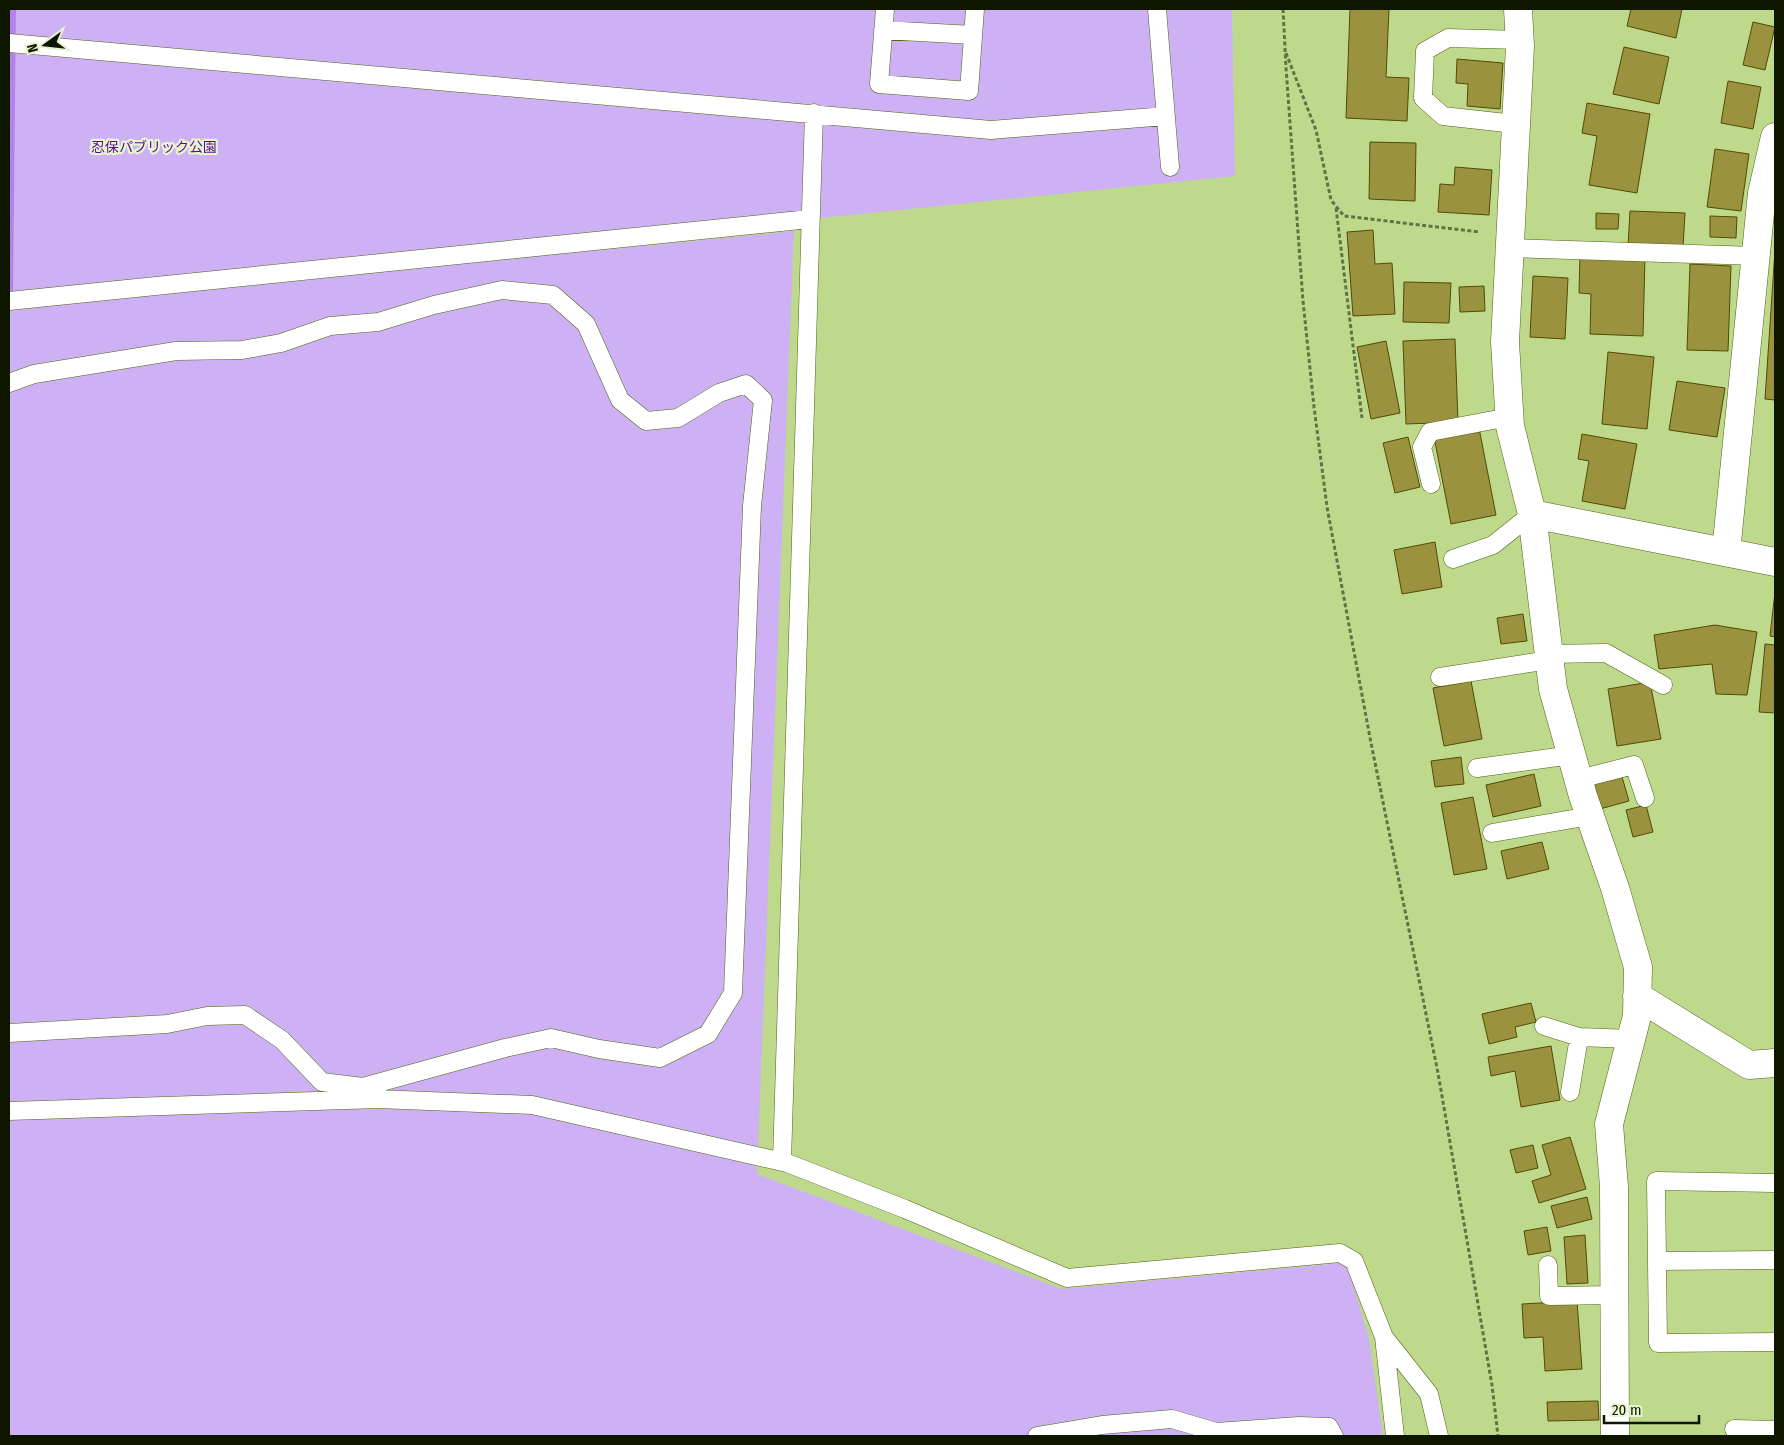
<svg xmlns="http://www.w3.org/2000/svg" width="1784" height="1445" viewBox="0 0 1784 1445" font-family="'Fira Sans Condensed','Noto Sans JP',sans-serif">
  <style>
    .green { fill: #ceb1f5 }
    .forest { fill: #b482ef }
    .building { fill: #9a923f; stroke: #514b03 }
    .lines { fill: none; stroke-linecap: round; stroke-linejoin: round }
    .lane-casing { stroke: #4e6313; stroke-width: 19 }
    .street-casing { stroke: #4e6313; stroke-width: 29 }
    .path { stroke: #627242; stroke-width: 3; stroke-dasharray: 4 2.5; stroke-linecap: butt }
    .lane { stroke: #fff; stroke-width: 18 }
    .street { stroke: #fff; stroke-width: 28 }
    .labels { text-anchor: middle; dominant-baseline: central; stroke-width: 4.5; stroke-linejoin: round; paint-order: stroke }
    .park-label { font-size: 14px; fill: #5a0993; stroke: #e7f5ce }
  </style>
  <rect width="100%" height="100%" fill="#bfd98c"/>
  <path class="green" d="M14,9H1232L1235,176L13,300L16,11Z
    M794,231L757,1174L1062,1289L1341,1263L1348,1267L1369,1339L1383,1436H9V308Z"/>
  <path class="forest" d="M9,9H16L13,300L9,301Z"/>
  <path class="building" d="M1350,9H1389L1386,77L1409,78L1407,121L1346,118Z
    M1631,9H1682L1676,38L1627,26Z
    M1753,22L1775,27L1765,70L1743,65Z
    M1624,47L1669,57L1659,104L1613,94Z
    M1457,59L1503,63L1500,109L1467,106L1468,84L1456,83Z
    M1728,81L1761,87L1753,129L1721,123Z
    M1587,103L1650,114L1637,193L1589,185L1597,136L1582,133Z
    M1370,142L1416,143L1415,201L1369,199Z
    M1715,149L1749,154L1741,211L1707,207Z
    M1455,167L1492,170L1489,215L1438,212L1440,184L1454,185Z
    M1630,211L1685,213L1683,248L1628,246Z
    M1596,213L1619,214L1618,229H1596Z
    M1710,216L1737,217L1736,238L1710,237Z
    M1373,230L1375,264L1392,263L1395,314L1353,316L1347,232Z
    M1775,250V400L1765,399Z
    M1580,255L1645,257L1643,336L1590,334L1591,294L1579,293Z
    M1690,264L1731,266L1728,351L1687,350Z
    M1533,276L1568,278L1565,339L1530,337Z
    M1404,282L1451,283L1449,323L1403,322Z
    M1484,286L1485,311L1460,312L1459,287Z
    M1455,339L1458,422L1406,424L1403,341Z
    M1386,341L1400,413L1371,419L1357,347Z
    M1608,352L1654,357L1647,429L1602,424Z
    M1677,381L1725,388L1717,437L1669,430Z
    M1479,428L1496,515L1451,524L1434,437Z
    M1582,434L1637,444L1625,509L1582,501L1589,461L1578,459Z
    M1408,437L1420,487L1395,493L1383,443Z
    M1435,542L1442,587L1402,594L1394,550Z
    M1775,592V637L1770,636Z
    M1523,614L1527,641L1501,644L1497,618Z
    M1715,625L1757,632L1747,695L1716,694L1712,664L1659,669L1654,635Z
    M1765,644L1775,645V713L1759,712Z
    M1471,681L1482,739L1444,746L1433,688Z
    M1650,682L1661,739L1617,746L1608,689Z
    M1461,757L1464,784L1435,787L1431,761Z
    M1620,770L1629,801L1600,809L1592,779Z
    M1534,774L1541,806L1493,817L1486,785Z
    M1473,797L1487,869L1454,875L1441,803Z
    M1646,805L1653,832L1633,837L1626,810Z
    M1542,842L1549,869L1507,879L1501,851Z
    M1531,1003L1536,1022L1515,1027L1517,1037L1489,1044L1482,1014Z
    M1551,1046L1560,1100L1521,1107L1515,1071L1491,1076L1488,1057Z
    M1570,1137L1586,1189L1539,1203L1532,1181L1551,1175L1542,1145Z
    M1533,1145L1538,1168L1516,1173L1510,1150Z
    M1587,1197L1592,1219L1557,1228L1551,1206Z
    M1547,1227L1551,1251L1528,1255L1524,1231Z
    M1585,1235L1588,1283L1567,1284L1564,1237Z
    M1577,1301L1582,1369L1545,1371L1543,1337L1524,1338L1522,1304Z
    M1598,1401L1599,1420L1548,1421L1547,1402Z"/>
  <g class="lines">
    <g class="lane-casing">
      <path id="lane" d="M885,9L879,84L969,91L975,9
        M1157,9L1170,167
        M883,30L973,35
        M9,43L991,130L1166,116
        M814,113L782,1161L905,1209L1067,1278L1340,1253L1354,1261L1384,1337L1429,1394L1439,1436
        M1515,124L1443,116L1423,98L1425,51L1448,38L1520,40
        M1510,248L1756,256
        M9,301L810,219
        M9,383L34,374L176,351L242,350L281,343L330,326L378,322L434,305L502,290L553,295L586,324L620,400L646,421L678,418L719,393L746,384L763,400L752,506L733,993L708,1034L660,1058L599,1049L551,1038L505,1048L363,1087L322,1082L282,1040L245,1015L207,1016L167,1024L9,1033
        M1431,484L1422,447L1430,432L1509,417
        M1453,559L1493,545L1532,514
        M1548,654L1606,653L1663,685
        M1440,677L1549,660
        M1477,768L1572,755
        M1579,779L1634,765L1645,798
        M1492,833L1590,816
        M1544,1026L1579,1037L1631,1039
        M1570,1092L1579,1037
        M9,1111L378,1099L532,1105L787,1163
        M1775,1183L1656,1181L1658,1343L1775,1342
        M1657,1261L1775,1260
        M1548,1265L1549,1296L1615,1295
        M1384,1337L1395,1436
        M1734,1429L1775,1430
        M1037,1436L1102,1425L1172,1419L1216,1432L1299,1426L1329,1427L1334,1436"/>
    </g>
    <g class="street-casing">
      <path id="street" d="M1518,9L1520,46L1505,342L1510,426L1532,514L1553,689L1583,796L1615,888L1638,967L1637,1016L1609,1124L1614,1187L1615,1436
        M1532,514L1775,562
        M1726,552L1762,193L1775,137
        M1637,996L1749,1065L1775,1063"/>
    </g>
    <path class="path" d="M1283,9L1286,68L1303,301L1314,407L1327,507L1371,743L1438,1073L1492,1385L1498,1436
      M1286,53L1316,130L1331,200L1344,216L1480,232
      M1336,208L1362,418"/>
    <use href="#lane" class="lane"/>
    <use href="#street" class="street"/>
  </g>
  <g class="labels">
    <g class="park-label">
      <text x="154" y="147">忍保パブリック公園</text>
    </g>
  </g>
  <rect width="1784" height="1445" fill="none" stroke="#0e1600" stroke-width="20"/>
  <g transform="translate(45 45) rotate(255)" stroke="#e7f5ce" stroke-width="4" paint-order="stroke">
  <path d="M0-4L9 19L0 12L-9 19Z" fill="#0e1600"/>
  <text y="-8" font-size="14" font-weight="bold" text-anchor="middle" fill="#0e1600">N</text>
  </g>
  <path d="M1604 1415v8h95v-8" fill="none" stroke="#0e1600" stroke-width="2.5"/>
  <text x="1612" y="1415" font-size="15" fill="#0e1600" stroke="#e7f5ce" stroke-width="4" paint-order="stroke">20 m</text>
</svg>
